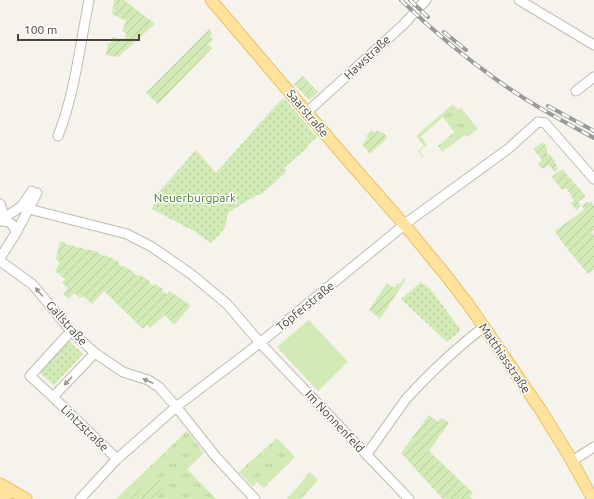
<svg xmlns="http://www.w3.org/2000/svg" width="594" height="499" viewBox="0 0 594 499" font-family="Ubuntu,sans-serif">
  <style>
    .grass { fill: url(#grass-tufts) }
    .park { fill: url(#park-dots) }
    .garden { fill: url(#garden-furrows) }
    .pitch { fill: #d2eab5 }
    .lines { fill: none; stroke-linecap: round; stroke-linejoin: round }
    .minor-casing { stroke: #c2bbae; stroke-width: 11 }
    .major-casing { stroke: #e6c16a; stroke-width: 13 }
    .minor { stroke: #fff; stroke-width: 9 }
    .major { stroke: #ffe39c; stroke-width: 11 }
    .rail-casing { stroke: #9a9a9a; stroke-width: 4 }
    .rail { stroke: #fff; stroke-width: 2.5; stroke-dasharray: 8; stroke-linecap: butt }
    .oneway { fill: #9c9892 }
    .labels { text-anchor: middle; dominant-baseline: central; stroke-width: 3; stroke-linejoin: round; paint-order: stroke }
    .street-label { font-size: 12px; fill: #4b4439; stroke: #fff }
    .park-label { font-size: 12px; fill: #4a7f2a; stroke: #fff }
  </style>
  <defs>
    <pattern id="grass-tufts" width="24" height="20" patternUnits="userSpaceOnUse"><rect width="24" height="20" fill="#d2eab5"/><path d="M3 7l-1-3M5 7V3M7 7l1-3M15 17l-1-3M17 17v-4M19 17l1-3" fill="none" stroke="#b6ca9c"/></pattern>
    <pattern id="park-dots" width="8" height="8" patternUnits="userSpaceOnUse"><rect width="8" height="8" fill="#d2eab5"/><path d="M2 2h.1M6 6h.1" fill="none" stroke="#b6ca9c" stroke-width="1.8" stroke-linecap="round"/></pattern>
    <pattern id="garden-furrows" width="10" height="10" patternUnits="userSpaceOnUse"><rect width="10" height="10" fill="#d2eab5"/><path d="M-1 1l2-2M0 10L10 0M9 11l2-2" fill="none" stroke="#b6ca9c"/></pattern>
  </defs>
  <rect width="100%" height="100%" fill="#f6f3ec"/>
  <path class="grass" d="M453,104L458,110L461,108L478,129L467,137L465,135L442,152L438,146L454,132L443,117L421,136L427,145L420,151L423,156L422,157L418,151L424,146L416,136Z
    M187,431L204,453L187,469L216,499H153L158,492L133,497L132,499H116Z
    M277,438L295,457L264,488L257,482L253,487L239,472Z
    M310,472L318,480L301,499H287Z"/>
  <path class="park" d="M284,98L317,137L306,147L307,148L284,168L287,171L263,193L255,196L229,212C226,216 227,220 226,225C223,232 216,238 211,243L194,231L152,209L156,195L196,150L216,173L276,105Z
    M421,282L423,285L425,284L428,288L429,287L460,329L459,332L447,342L401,299Z
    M68,340L83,354L54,385L38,371Z"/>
  <path class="garden" d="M114,0H124L155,24L118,57L106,55L108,43H111L112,37L124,39L126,33L122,31L126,21L112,14Z
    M209,29L212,34L210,36L213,40L208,44L212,48L158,104L146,93Z
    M303,76L318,92L309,100L294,84Z
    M372,130L374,133L378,130L381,133L383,132L387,137L386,138V139L370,154L362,144L368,138L366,136Z
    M543,142L547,147V153L548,155L550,154L555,161L554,162L557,165L556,166L558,169L554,172L549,165L543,169L537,164L542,160L533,149Z
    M562,169L586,196L578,202L581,206L576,210L571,203L574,201L571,196V195L566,188L562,190L552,177Z
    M591,201L594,206V230L592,232L594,234V270L588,274L564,245L555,231L584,210L582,206L587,202L589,203Z
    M60,241L65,242V244L98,252V253C106,256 112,258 119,262V264L123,267L124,266L134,272V274L138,276L140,275L150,281L149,283L154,286L155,284L163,289L162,291L167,294L169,291L189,304L190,307L174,325L165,315L150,328L147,325L143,329L104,291L92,304L83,296L80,298L74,293L69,299L63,294L68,288L62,283L65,279L55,271L60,262L56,259Z
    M404,278L406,279L380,319L369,310L387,283L394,288L397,283L400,284Z
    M429,415L438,422L442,418L449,423L429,451L473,493L470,496L472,499H443L401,453Z
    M156,476L165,484L153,499H132V497Z"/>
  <path class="pitch" d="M309,320L348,362L318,391L277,347Z"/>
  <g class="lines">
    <g class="minor-casing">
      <path id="minor" d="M519,0L594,45
        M576,91L594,77
        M307,112L403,25L426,0
        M58,136C75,93 80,45 89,0
        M0,204L2,209L0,216
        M21,207L127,234L152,247L191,274L227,304L262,345L409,499
        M0,220L21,207L32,191
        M0,221C10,221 13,223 16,233
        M0,258L16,233L37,193
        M0,261L32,284L38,291L71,331L95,353L123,372L148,380L159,387L178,409L216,457L255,499
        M71,331L30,376L53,397L95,353
        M53,397L117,459
        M367,454L406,399C430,373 456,348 484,327
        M572,461L594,447
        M80,499L117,459L176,407L261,342L409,221L508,149L538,122L545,123L594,179"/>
    </g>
    <g class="major-casing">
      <path id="major" d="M211,0L350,163L402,222L444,273L468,304L484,327L540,409L568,454L593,499
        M0,484L26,499
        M0,496L6,499"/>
    </g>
    <use href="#minor" class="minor"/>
    <use href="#major" class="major"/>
    <g class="rail-casing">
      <path id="rail" d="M401,0C431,29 463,56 497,80C527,102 561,120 594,138
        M410,0L428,17
        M444,32L466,50
        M548,106L594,131"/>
    </g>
    <use href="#rail" class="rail"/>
  </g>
  <defs><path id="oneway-solid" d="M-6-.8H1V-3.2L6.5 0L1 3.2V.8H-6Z"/></defs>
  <g class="oneway">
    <use href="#oneway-solid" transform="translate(39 292) rotate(-131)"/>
    <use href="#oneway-solid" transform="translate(68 381) rotate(133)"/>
    <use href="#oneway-solid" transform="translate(148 381) rotate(-155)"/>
  </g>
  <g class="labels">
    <g class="street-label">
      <text transform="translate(367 57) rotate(-43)">Hawstraße</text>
      <text transform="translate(308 113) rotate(50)">Saarstraße</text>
      <text transform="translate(305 306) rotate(-39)">Töpferstraße</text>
      <text transform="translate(67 323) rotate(48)">Gallstraße</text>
      <text transform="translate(505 358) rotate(56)">Matthiasstraße</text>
      <text transform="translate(335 421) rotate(47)">Im Nonnenfeld</text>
      <text transform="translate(85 428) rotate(44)">Lintzstraße</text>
    </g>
    <g class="park-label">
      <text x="195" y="197">Neuerburgpark</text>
    </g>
  </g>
  <path d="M18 34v6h121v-6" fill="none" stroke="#4b4439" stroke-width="2"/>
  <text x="24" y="34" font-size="12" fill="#4b4439" stroke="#ffffff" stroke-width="3" paint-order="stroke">100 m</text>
</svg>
